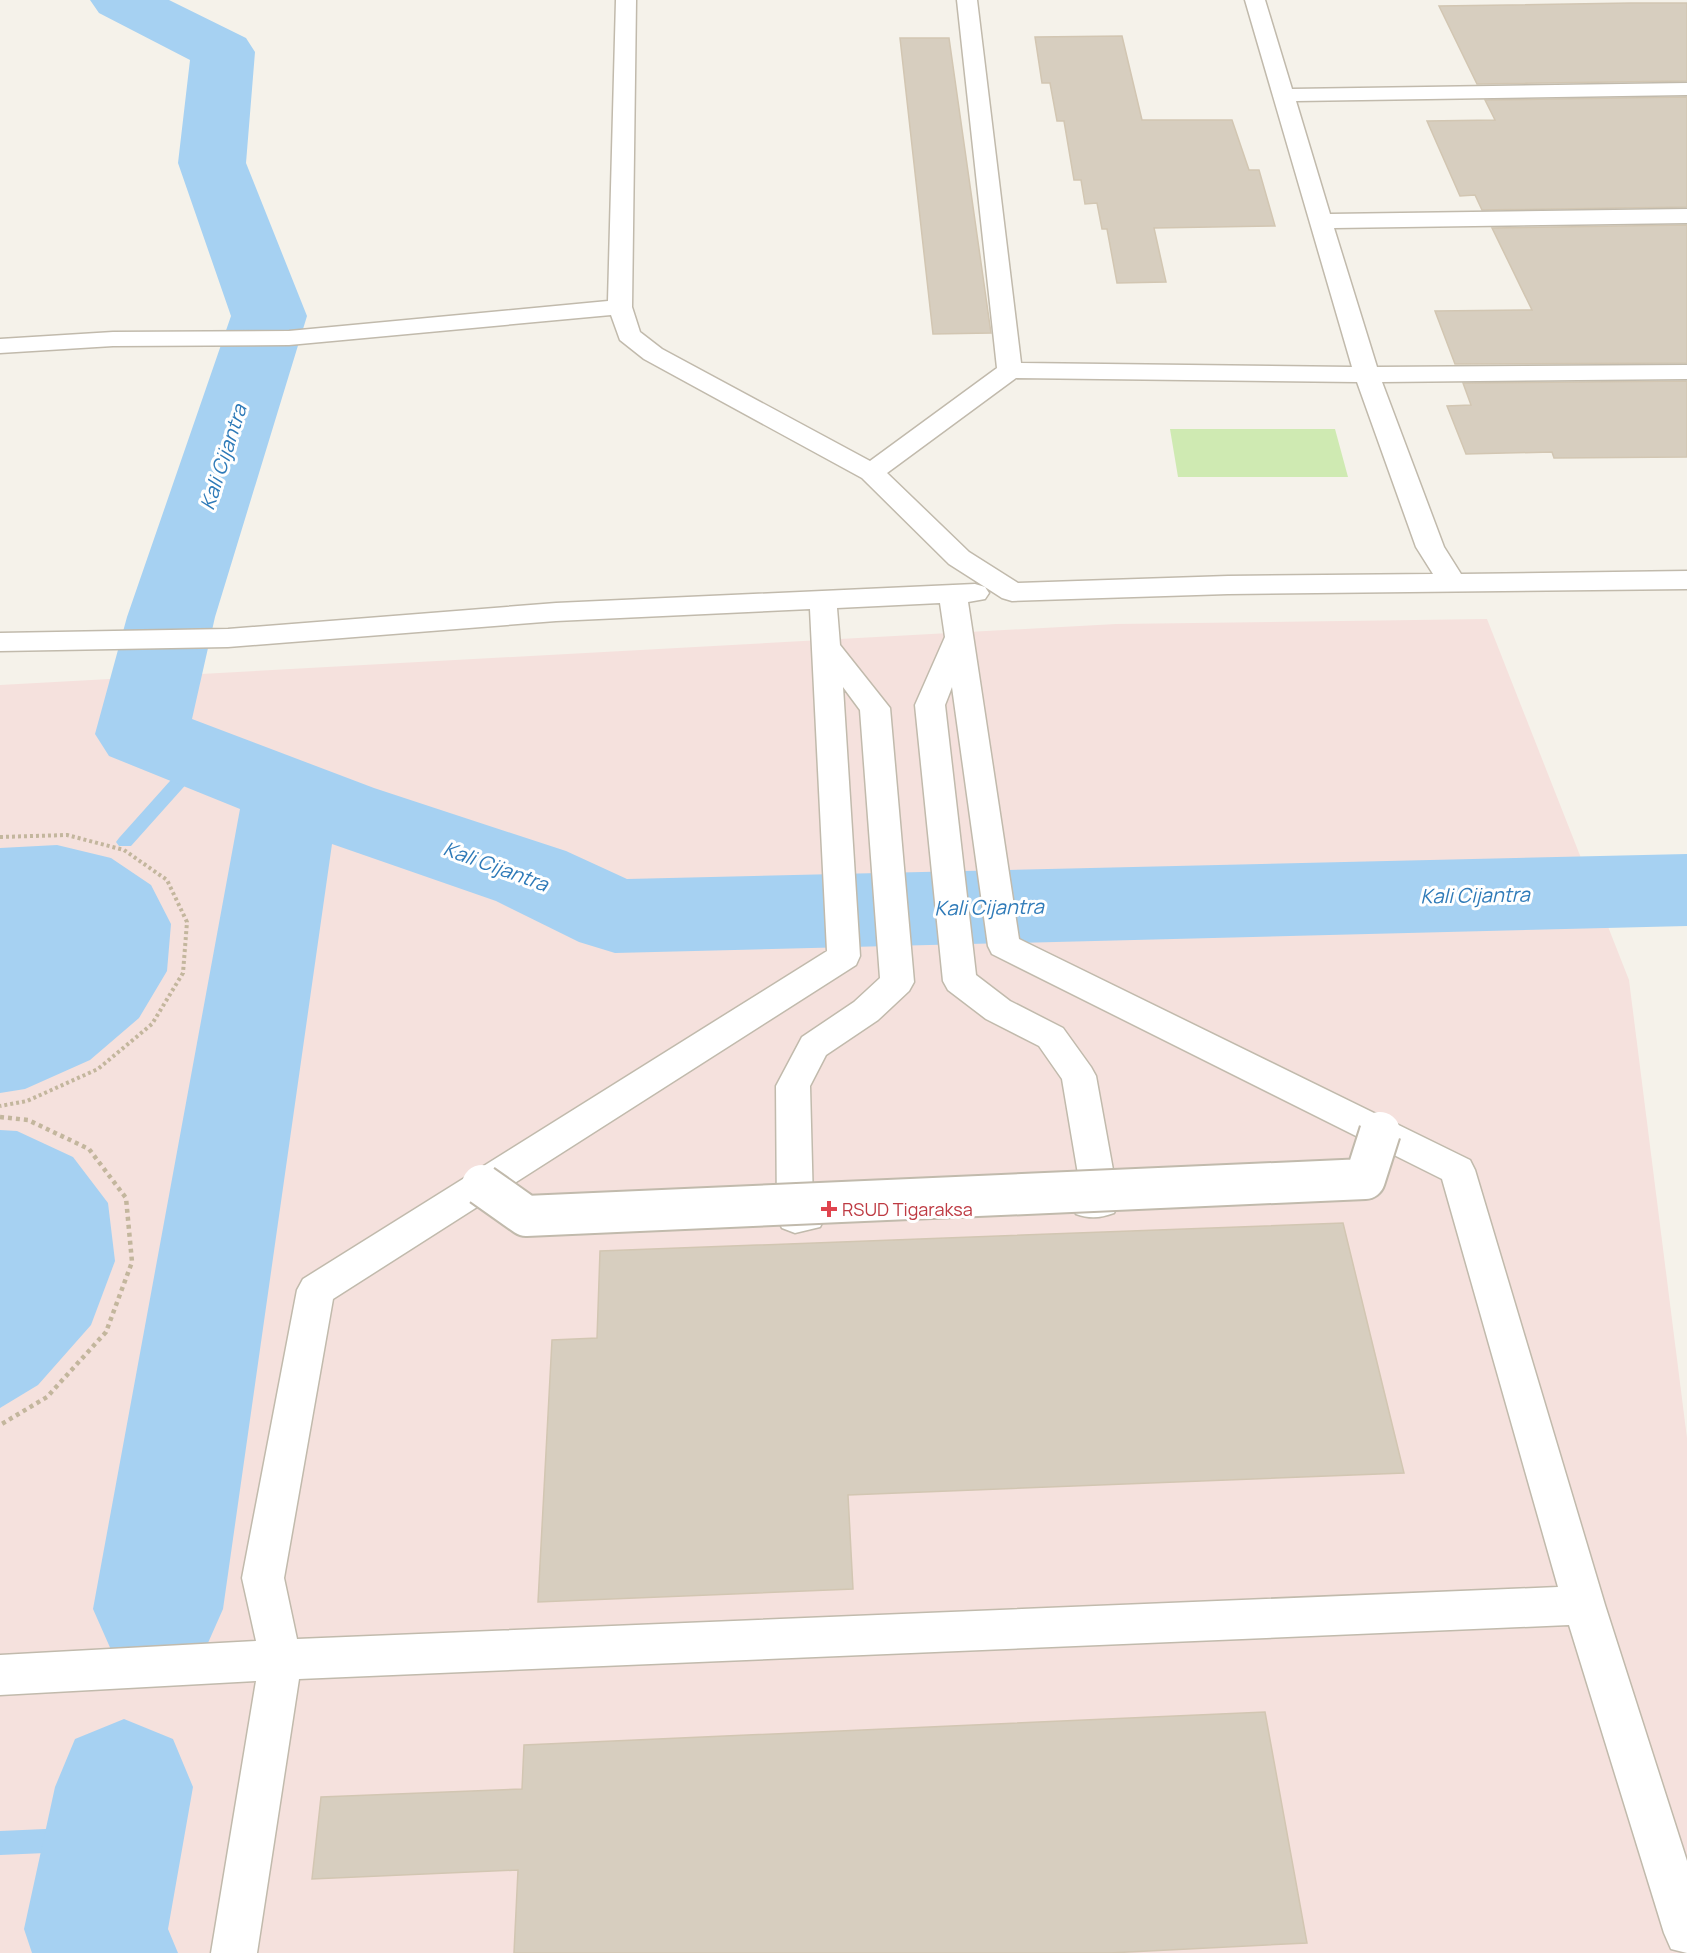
<svg xmlns="http://www.w3.org/2000/svg" width="1687" height="1953" viewBox="0 0 1687 1953" font-family="Manrope,sans-serif">
  <style>
    .medical { fill: #f5e1dd }
    .green { fill: #cfeab2 }
    .water { fill: #a6d1f2 }
    .lines { fill: none; stroke-linecap: round; stroke-linejoin: round }
    .stream { fill: #a6d1f2; fill-rule: evenodd }
    .river { fill: #a6d1f2; fill-rule: evenodd }
    .building { fill: #d7cebf; stroke: #d2c6b2; stroke-width: 1.5 }
    .minor-casing { stroke: #c1baac; stroke-width: 3 }
    .path-far1 { stroke: #c3b69d; stroke-width: 4; stroke-dasharray: 3 3; stroke-linecap: butt }
    .path { stroke: #c3b69d; stroke-width: 4.5; stroke-dasharray: 4 4; stroke-linecap: butt }
    .minor { fill: #fff; fill-rule: evenodd }
    .minor-bridge-casing { stroke: #c1baac; stroke-width: 44; stroke-linecap: butt }
    .minor-bridge { stroke: #fff; stroke-width: 40 }
    .health-dot { fill: #e0444e; stroke: #fff; stroke-width: 2 }
    .labels { text-anchor: middle; dominant-baseline: central; stroke-width: 6; stroke-linejoin: round; paint-order: stroke }
    .health-label { font-size: 18px; fill: #be3a42; stroke: #fff; text-anchor: start }
    .water-label { font-size: 20px; font-style: italic; fill: #2e7ab8; stroke: #fff }
  </style>
  <rect width="100%" height="100%" fill="#f5f2ea"/>
  <path class="medical" d="M1487,619L1629,980L1687,1438V1953H0V685L1116,624Z"/>
  <path class="green" d="M1170,429H1335L1348,477H1178Z"/>
  <path class="water" d="M57,845L111,858L151,885L171,924L167,971L139,1018L90,1060L25,1089L0,1093V848Z
    M0,1130L17,1131L73,1157L108,1203L115,1261L91,1325L38,1385L0,1408Z"/>
  <g class="lines">
    <path class="stream" d="M201,751L207,753L209,757L207,761L131,846H119L116,842L119,838L195,753Z
      M114,1826L123,1829L126,1838L123,1847L114,1850L0,1855V1831Z"/>
    <path class="river" d="M90,0H169L246,38L255,52L246,163L307,316L215,617L192,719L374,788L566,851L627,879L1687,854V926L615,953L579,942L496,901L332,844L223,1609L204,1652L158,1670L112,1652L93,1609L240,809L109,756L95,734L127,617L231,316L178,163L190,60L99,13Z
      M124,1719L173,1739L193,1787L168,1929L178,1953H32L24,1929L55,1787L75,1739Z"/>
  </g>
  <path class="building" d="M1631,3H1687V81L1477,84L1439,6Z
    M1122,36L1142,120H1232L1249,170H1259L1275,226L1154,228L1166,282L1117,283L1107,229H1102L1097,203L1085,204L1081,180H1074L1064,121H1057L1050,83H1042L1035,37Z
    M900,38H949L991,333L933,334Z
    M1687,97V207L1482,210L1475,195L1460,196L1427,121L1495,120L1485,100Z
    M1687,225V363L1455,364L1435,311L1532,310L1492,228Z
    M1687,381V457L1554,458L1552,452L1466,454L1447,406L1471,405L1463,383Z
    M1343,1223L1404,1473L848,1495L853,1589L538,1602L552,1340L597,1338L600,1251Z
    M1265,1712L1307,1943L1109,1953H514L518,1870L312,1879L321,1797L522,1789L524,1745Z"/>
  <g class="lines">
    <g class="minor-casing">
      <path id="minor" d="M616,0H636L632,307L640,332L662,349L870,461L997,368L957,0H977L1021,363L1352,367L1245,0H1265L1292,89L1687,83V95L1296,101L1330,214L1687,209V223L1334,228L1377,367L1687,365V379L1382,382L1444,547L1461,574L1687,571V589L1228,594L1012,601L1002,598L985,587L989,593L985,599L968,602L1019,939L1470,1160L1475,1170L1605,1605L1687,1861V1953L1671,1949L1664,1933L1569,1625L299,1679L257,1953H211L256,1681L0,1695V1655L256,1641L242,1578L297,1290L303,1279L827,951L810,609L556,621L228,647L0,651V633L228,629L556,603L975,584L985,587L949,564L862,478L644,359L620,340L611,315L289,345L113,346L0,353V339L113,332L289,331L608,301ZM1016,378L1357,382L1416,547L1433,574L1228,576L1018,583L969,552L887,473ZM940,603L945,637L915,705L943,981L948,990L986,1019L1039,1046L1062,1079L1081,1192L1076,1194L1071,1204L1076,1214C1090,1219 1100,1218 1114,1213L1119,1203L1096,1076L1091,1067L1063,1028L1010,1001L976,975L945,705L952,687L988,946L992,954L1442,1179L1558,1587L297,1639L284,1578L333,1299L856,965L860,956L843,687L860,710L880,978L854,1002L802,1037L776,1086L777,1218L782,1228L795,1233L820,1227L825,1217L820,1207L813,1204L810,1086L826,1055L878,1020L909,991L914,982L890,708L840,645L837,608Z"/>
    </g>
    <path class="path-far1" d="M0,837L67,835L124,850L167,880L187,922L183,973L152,1024L98,1069L27,1101L0,1106"/>
    <path class="path" d="M0,1117L28,1120L89,1149L126,1198L132,1262L106,1332L47,1397L0,1425"/>
    <use href="#minor" class="minor"/>
    <g class="minor-bridge-casing">
      <path id="minor-bridge" d="M482,1185L526,1216L1365,1179L1380,1132"/>
    </g>
    <use href="#minor-bridge" class="minor-bridge"/>
  </g>
  <path class="health-dot" d="M826 1200h6v6h6v6h-6v6h-6v-6h-6v-6h6z"/>
  <g class="labels">
    <g class="health-label">
      <text x="842" y="1209">RSUD Tigaraksa</text>
    </g>
    <g class="water-label">
      <text transform="translate(223 457) rotate(-72)">Kali Cijantra</text>
      <text transform="translate(496 866) rotate(20)">Kali Cijantra</text>
      <text transform="translate(1475 895) rotate(-1)">Kali Cijantra</text>
      <text transform="translate(989 907) rotate(-1)">Kali Cijantra</text>
    </g>
  </g>
</svg>
